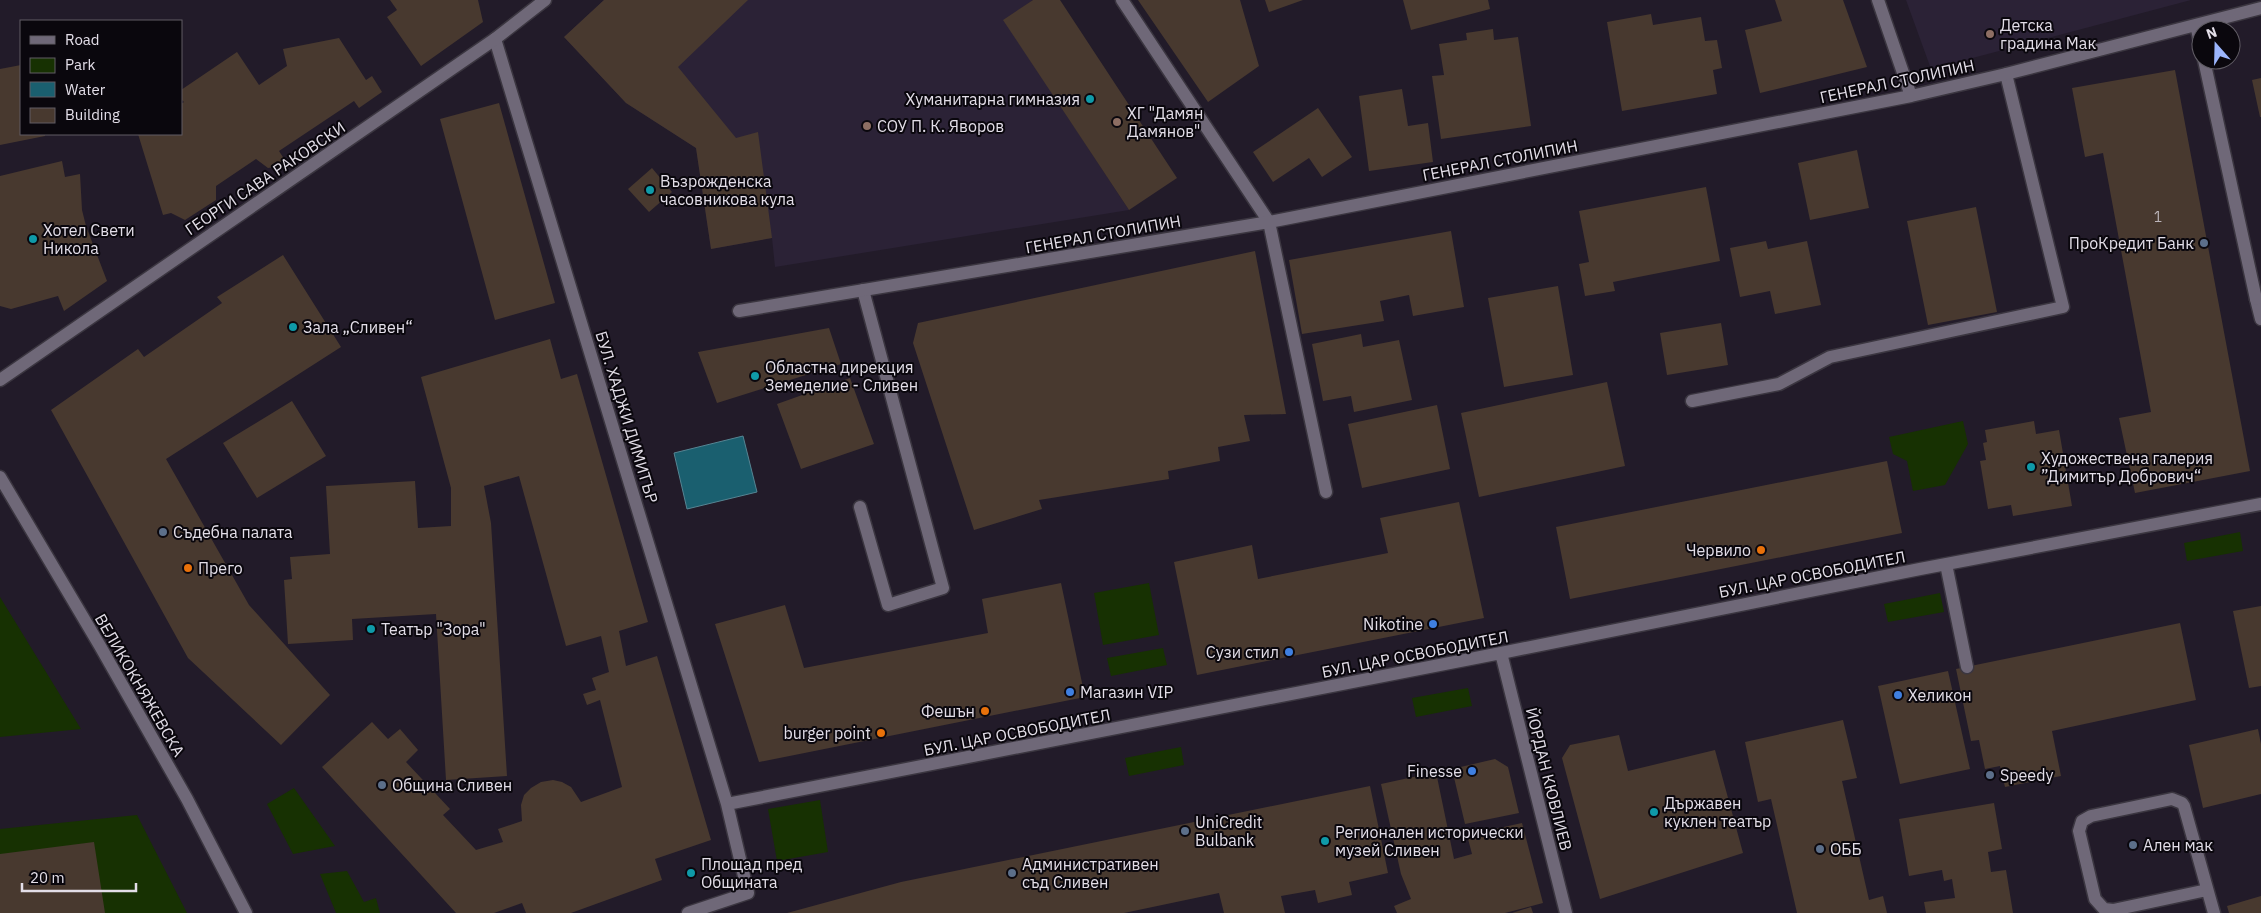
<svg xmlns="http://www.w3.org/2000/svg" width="2261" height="913" viewBox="0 0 2261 913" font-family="'IBM Plex Sans',sans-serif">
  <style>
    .built { fill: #2b2236 }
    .green { fill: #173102 }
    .water { fill: #1a5f6f; stroke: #568593 }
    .building { fill: #48392f }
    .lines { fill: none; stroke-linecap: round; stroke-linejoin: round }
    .service-casing { stroke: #3b3640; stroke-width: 15 }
    .pedestrian-casing { stroke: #3b3640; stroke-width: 15 }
    .minor-casing { stroke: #3b3640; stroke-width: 15 }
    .tertiary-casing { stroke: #3b3640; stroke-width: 15 }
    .service { stroke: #6f6878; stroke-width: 12 }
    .pedestrian { stroke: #6f6878; stroke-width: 12 }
    .minor { stroke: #6f6878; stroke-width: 12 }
    .tertiary { stroke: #6f6878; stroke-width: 12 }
    .education-dot { fill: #8d6e63; stroke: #0a070d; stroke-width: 2 }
    .culture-dot { fill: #0f9aa8; stroke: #0a070d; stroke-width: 2 }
    .service-dot { fill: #5c6f8a; stroke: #0a070d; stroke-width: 2 }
    .food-dot { fill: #e8710a; stroke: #0a070d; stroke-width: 2 }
    .shop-dot { fill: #3f7fe0; stroke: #0a070d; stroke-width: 2 }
    .labels { text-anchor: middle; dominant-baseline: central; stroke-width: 4; stroke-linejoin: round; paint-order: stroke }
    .number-label { font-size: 14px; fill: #bcb5ba }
    .poi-label { font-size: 16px; fill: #e3dee8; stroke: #0a070d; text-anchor: start }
    .street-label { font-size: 16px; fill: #e3dee8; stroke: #0a070d }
  </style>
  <rect width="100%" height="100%" fill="#221b29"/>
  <path class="built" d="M604,0H1033L1004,20L1129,210L775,267L772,238L711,249L696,148L626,103L564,37Z
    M1906,0H2191L1931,69Z"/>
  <path class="green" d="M1963,421L1968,444L1945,485L1913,491L1907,461L1893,454L1889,437Z
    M2240,532L2243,551L2187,561L2184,543Z
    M1149,583L1159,635L1103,645L1094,593Z
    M1940,593L1944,612L1888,622L1884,604Z
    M0,597L81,729L0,737Z
    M1163,648L1167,665L1111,676L1107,658Z
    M1468,688L1472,706L1416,717L1412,698Z
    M1181,747L1184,765L1129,776L1125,758Z
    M294,788L335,846L293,854L267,804Z
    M820,800L828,852L777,861L768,809Z
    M137,815L187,913H0V829Z
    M347,871L364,902L376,898L380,913H336L320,874Z"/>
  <path class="water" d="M743,436L757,492L687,509L674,453Z"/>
  <path class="building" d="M390,0H478L483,22L421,66L387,17L397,10Z
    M604,0H748L678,67L736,138L758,132L772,238L711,249L696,148L626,103L564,37Z
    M1033,0H1060L1177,178L1129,210L1003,20Z
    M1138,0H1240L1259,66L1208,102Z
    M1265,0H1303L1269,12Z
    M1403,0H1488L1490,9L1411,30Z
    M1775,0H1843L1867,67L1760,93L1745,30L1782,21Z
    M1651,14L1653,25L1701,17L1705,41L1717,40L1722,68L1713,70L1717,94L1622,111L1607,22Z
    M1493,29L1494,40L1518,37L1531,126L1441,139L1432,76L1444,75L1439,44L1467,40L1466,33Z
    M339,38L366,80L372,76L382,92L359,108L354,101L279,151L286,162L280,166L268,168L256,159L216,186V200L185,220L171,213L163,215L138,134H181V104L184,102L181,99V90L237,52L259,85L287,66L283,49Z
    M21,65V134H45V136L0,145V69Z
    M2175,70L2250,471L2135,493L2119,418L2151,412L2103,153L2085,157L2072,88Z
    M2261,78V117H2260L2252,80Z
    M1402,89L1408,126L1428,123L1433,162L1369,171L1359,96Z
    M499,103L555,303L495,320L440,119Z
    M1318,108L1352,157L1322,177L1309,158L1273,182L1253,152Z
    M1857,150L1869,208L1810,220L1798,163Z
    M62,161L65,177L80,174L82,210L86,226L107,281L64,311L58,296L11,309L0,306V176Z
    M652,168L672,192L649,212L628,189Z
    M1706,187L1720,261L1613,282L1615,291L1585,296L1579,264L1589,262L1579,211Z
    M1976,207L1997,312L1928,325L1907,221Z
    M1451,231L1464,307L1413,316L1409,295L1380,301L1384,321L1302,334L1289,260Z
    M1766,241L1768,249L1807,241L1821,305L1775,314L1770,291L1740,297L1730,248Z
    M1255,251L1286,414L1244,415L1250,441L1218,447L1220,461L1168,471L1169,479L1039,500L1042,509L974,530L913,343L918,323Z
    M283,255L341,347L166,459L249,605L330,695L281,745L188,658L51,410L138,349L144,357L222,303L217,297Z
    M1558,286L1573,375L1504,387L1488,298Z
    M1721,323L1728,365L1667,375L1660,333Z
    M829,328L841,364L717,403L698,352Z
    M1361,334L1363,347L1399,340L1412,400L1354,412L1351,396L1323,401L1312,344Z
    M550,339L561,379L577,374L648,622L619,631L626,666L657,656L711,840L655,859L662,880L571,913H526L522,903L494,913H456L322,767L372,722L388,739L400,729L418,750L406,762L450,809L443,815L476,850L503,842L498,829L522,821L521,805L524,795L531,788L541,782L553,780L562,782L571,787L581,802L622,787L600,700L587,705L583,694L596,690L592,678L609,672L601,636L566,646L519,476L484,486L491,523L507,776L446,780L436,614L352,619L353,640L288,644L284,580L292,579L290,557L330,554L326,486L415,481L418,528L451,526V488L421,377Z
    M850,378L874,444L801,469L777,404Z
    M1607,382L1625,466L1479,497L1461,413Z
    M292,401L326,456L257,498L223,443Z
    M1437,405L1450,469L1362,488L1348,424Z
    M2034,421L2036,434L2059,430L2072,506L2013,516L2011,505L1988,509L1980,461L1986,460L1983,443L1987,442L1985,430Z
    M1887,461L1902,533L1570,599L1556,527Z
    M1459,502L1484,618L1197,675L1174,562L1252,545L1258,579L1388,553L1380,518Z
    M1061,583L1085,697L759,762L715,624L785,605L804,668L988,633L982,599Z
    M2261,606V686L2249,688L2233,611Z
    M2180,623L2196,700L2052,731L2061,776L2005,787L2000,766L1985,769L1979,740L1971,741L1956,669Z
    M1948,671L1970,769L1900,784L1878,686Z
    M1843,720L1857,778L1842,781L1869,900L1883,896L1887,913H1797L1771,799L1758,802L1745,742Z
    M2258,729L2261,744V794L2203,808L2189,745Z
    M1619,735L1628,771L1715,750L1743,853L1600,899L1562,758L1570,745Z
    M1495,759L1508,767L1519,813L1465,824L1452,769Z
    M1436,772L1454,859L1472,854L1467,835L1522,823L1543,903L1505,913H1397L1394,906L1411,899L1401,874L1381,784Z
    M1370,786L1388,873L1349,882L1352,895L1318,903L1315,890L1281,896L1285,913H1224L1219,893L1124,913H787L901,882Z
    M1994,803L2002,849L1988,852L1991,872L2006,870L2013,913H1926L1924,902L1955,898L1952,879L1944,881L1942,870L1909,876L1899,819Z
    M94,842L105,913H0V854Z
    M2261,896V913H2229L2227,906Z
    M1531,907L1533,913H1512Z"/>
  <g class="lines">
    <g class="service-casing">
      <path id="service" d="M1692,401L1779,384L1830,357L2063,307L2006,74
        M860,507L888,605L943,588L863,290
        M2207,890L2113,910L2104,909L2095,899L2079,831L2082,821L2091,816L2172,799L2182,803L2184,806L2214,913"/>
    </g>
    <g class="pedestrian-casing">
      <path id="pedestrian" d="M1122,0L1269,222
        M495,39L727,804
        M2256,299L2261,319
        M1946,564L1967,667
        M1501,653L1566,913
        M688,913L748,893L727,804L1501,653L1920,569L2261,504"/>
    </g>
    <g class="minor-casing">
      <path id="minor" d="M1878,0L1911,96
        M2196,25L2201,47
        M2204,60L2256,299
        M1269,222L1326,492
        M739,311L1269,222L1911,96L2006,74L2261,8"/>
    </g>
    <g class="tertiary-casing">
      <path id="tertiary" d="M0,380L495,39L545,0
        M0,477L100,646L187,799L246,913"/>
    </g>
    <use href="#service" class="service"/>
    <use href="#pedestrian" class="pedestrian"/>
    <use href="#minor" class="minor"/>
    <use href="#tertiary" class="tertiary"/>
  </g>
  <g class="education-dot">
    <circle cx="1990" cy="34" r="5"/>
    <circle cx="1117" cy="122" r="5"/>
    <circle cx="867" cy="126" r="5"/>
  </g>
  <g class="culture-dot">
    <circle cx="1090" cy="99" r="5"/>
    <circle cx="650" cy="190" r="5"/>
    <circle cx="33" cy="239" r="5"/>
    <circle cx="293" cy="327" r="5"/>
    <circle cx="755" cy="376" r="5"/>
    <circle cx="2031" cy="467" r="5"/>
    <circle cx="371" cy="629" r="5"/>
    <circle cx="1654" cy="812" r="5"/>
    <circle cx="1325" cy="841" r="5"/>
    <circle cx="691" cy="873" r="5"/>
  </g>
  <g class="service-dot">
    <circle cx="2204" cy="243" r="5"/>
    <circle cx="163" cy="532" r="5"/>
    <circle cx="1990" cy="775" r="5"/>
    <circle cx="382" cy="785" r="5"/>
    <circle cx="1185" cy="831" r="5"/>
    <circle cx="2133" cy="845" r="5"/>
    <circle cx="1820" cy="849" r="5"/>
    <circle cx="1012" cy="873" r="5"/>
  </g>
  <g class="food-dot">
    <circle cx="1761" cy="550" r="5"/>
    <circle cx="188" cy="568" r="5"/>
    <circle cx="985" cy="711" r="5"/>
    <circle cx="881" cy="733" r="5"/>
  </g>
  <g class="shop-dot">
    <circle cx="1433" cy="624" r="5"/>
    <circle cx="1289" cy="652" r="5"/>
    <circle cx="1070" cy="692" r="5"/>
    <circle cx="1898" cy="695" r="5"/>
    <circle cx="1472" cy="771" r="5"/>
  </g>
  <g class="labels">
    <g class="number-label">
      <text x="2158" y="217">1</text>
    </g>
    <g class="poi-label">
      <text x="2000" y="25">Детска<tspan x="2000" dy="18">градина Мак</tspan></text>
      <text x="1080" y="99" text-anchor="end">Хуманитарна гимназия</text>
      <text x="1127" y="113">ХГ "Дамян<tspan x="1127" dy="18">Дамянов"</tspan></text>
      <text x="877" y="126">СОУ П. К. Яворов</text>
      <text x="660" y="181">Възрожденска<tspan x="660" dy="18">часовникова кула</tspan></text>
      <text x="43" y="230">Хотел Свети<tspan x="43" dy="18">Никола</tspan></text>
      <text x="2194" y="243" text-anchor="end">ПроКредит Банк</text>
      <text x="303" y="327">Зала „Сливен“</text>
      <text x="765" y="367">Областна дирекция<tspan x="765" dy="18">Земеделие - Сливен</tspan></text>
      <text x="2041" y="458">Художествена галерия<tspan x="2041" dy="18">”Димитър Добрович“</tspan></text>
      <text x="173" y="532">Съдебна палата</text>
      <text x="1751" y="550" text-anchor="end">Червило</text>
      <text x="198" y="568">Прего</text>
      <text x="1423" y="624" text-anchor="end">Nikotine</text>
      <text x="381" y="629">Театър "Зора"</text>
      <text x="1279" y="652" text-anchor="end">Сузи стил</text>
      <text x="1080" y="692">Магазин VIP</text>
      <text x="1908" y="695">Хеликон</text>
      <text x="975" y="711" text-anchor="end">Фешън</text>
      <text x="871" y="733" text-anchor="end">burger point</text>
      <text x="1462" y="771" text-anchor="end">Finesse</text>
      <text x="2000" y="775">Speedy</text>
      <text x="392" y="785">Община Сливен</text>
      <text x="1664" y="803">Държавен<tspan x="1664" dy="18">куклен театър</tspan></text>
      <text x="1195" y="822">UniCredit<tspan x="1195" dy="18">Bulbank</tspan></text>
      <text x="1335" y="832">Регионален исторически<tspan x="1335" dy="18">музей Сливен</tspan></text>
      <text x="2143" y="845">Ален мак</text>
      <text x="1830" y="849">ОББ</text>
      <text x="701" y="864">Площад пред<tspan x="701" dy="18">Общината</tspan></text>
      <text x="1022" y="864">Административен<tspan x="1022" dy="18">съд Сливен</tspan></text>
    </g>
    <g class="street-label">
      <text transform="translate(1897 81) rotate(-12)">ГЕНЕРАЛ СТОЛИПИН</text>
      <text transform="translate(1500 160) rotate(-11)">ГЕНЕРАЛ СТОЛИПИН</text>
      <text transform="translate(265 178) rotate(-34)">ГЕОРГИ САВА РАКОВСКИ</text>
      <text transform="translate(1103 234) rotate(-10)">ГЕНЕРАЛ СТОЛИПИН</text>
      <text transform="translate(627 417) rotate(73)">БУЛ. ХАДЖИ ДИМИТЪР</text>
      <text transform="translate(1812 574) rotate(-11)">БУЛ. ЦАР ОСВОБОДИТЕЛ</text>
      <text transform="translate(1415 654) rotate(-11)">БУЛ. ЦАР ОСВОБОДИТЕЛ</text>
      <text transform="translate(140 685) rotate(60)">ВЕЛИКОКНЯЖЕВСКА</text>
      <text transform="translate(1017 732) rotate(-11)">БУЛ. ЦАР ОСВОБОДИТЕЛ</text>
      <text transform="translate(1549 779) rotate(76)">ЙОРДАН КЮВЛИЕВ</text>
    </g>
  </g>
  <rect x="20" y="20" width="162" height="115" fill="#0a070d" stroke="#615d65"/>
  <rect x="30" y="36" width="25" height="8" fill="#6f6878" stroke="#615d65"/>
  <text x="65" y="45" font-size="15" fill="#e3dee8">Road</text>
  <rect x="30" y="58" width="25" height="15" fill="#173102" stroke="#615d65"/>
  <text x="65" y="70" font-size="15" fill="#e3dee8">Park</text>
  <rect x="30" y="82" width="25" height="15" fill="#1a5f6f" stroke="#615d65"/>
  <text x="65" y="95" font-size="15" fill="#e3dee8">Water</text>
  <rect x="30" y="108" width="25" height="15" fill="#48392f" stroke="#615d65"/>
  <text x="65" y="120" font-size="15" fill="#e3dee8">Building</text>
  <g transform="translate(2216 45) rotate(340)"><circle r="24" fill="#0a070d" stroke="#615d65"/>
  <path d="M0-4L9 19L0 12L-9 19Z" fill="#9bb5fd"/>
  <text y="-8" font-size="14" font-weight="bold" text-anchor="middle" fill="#e3dee8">N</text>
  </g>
  <path d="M22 883v8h114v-8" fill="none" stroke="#e3dee8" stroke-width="2.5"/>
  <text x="30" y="883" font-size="15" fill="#e3dee8" stroke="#0a070d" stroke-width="4" paint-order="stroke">20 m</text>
</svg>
